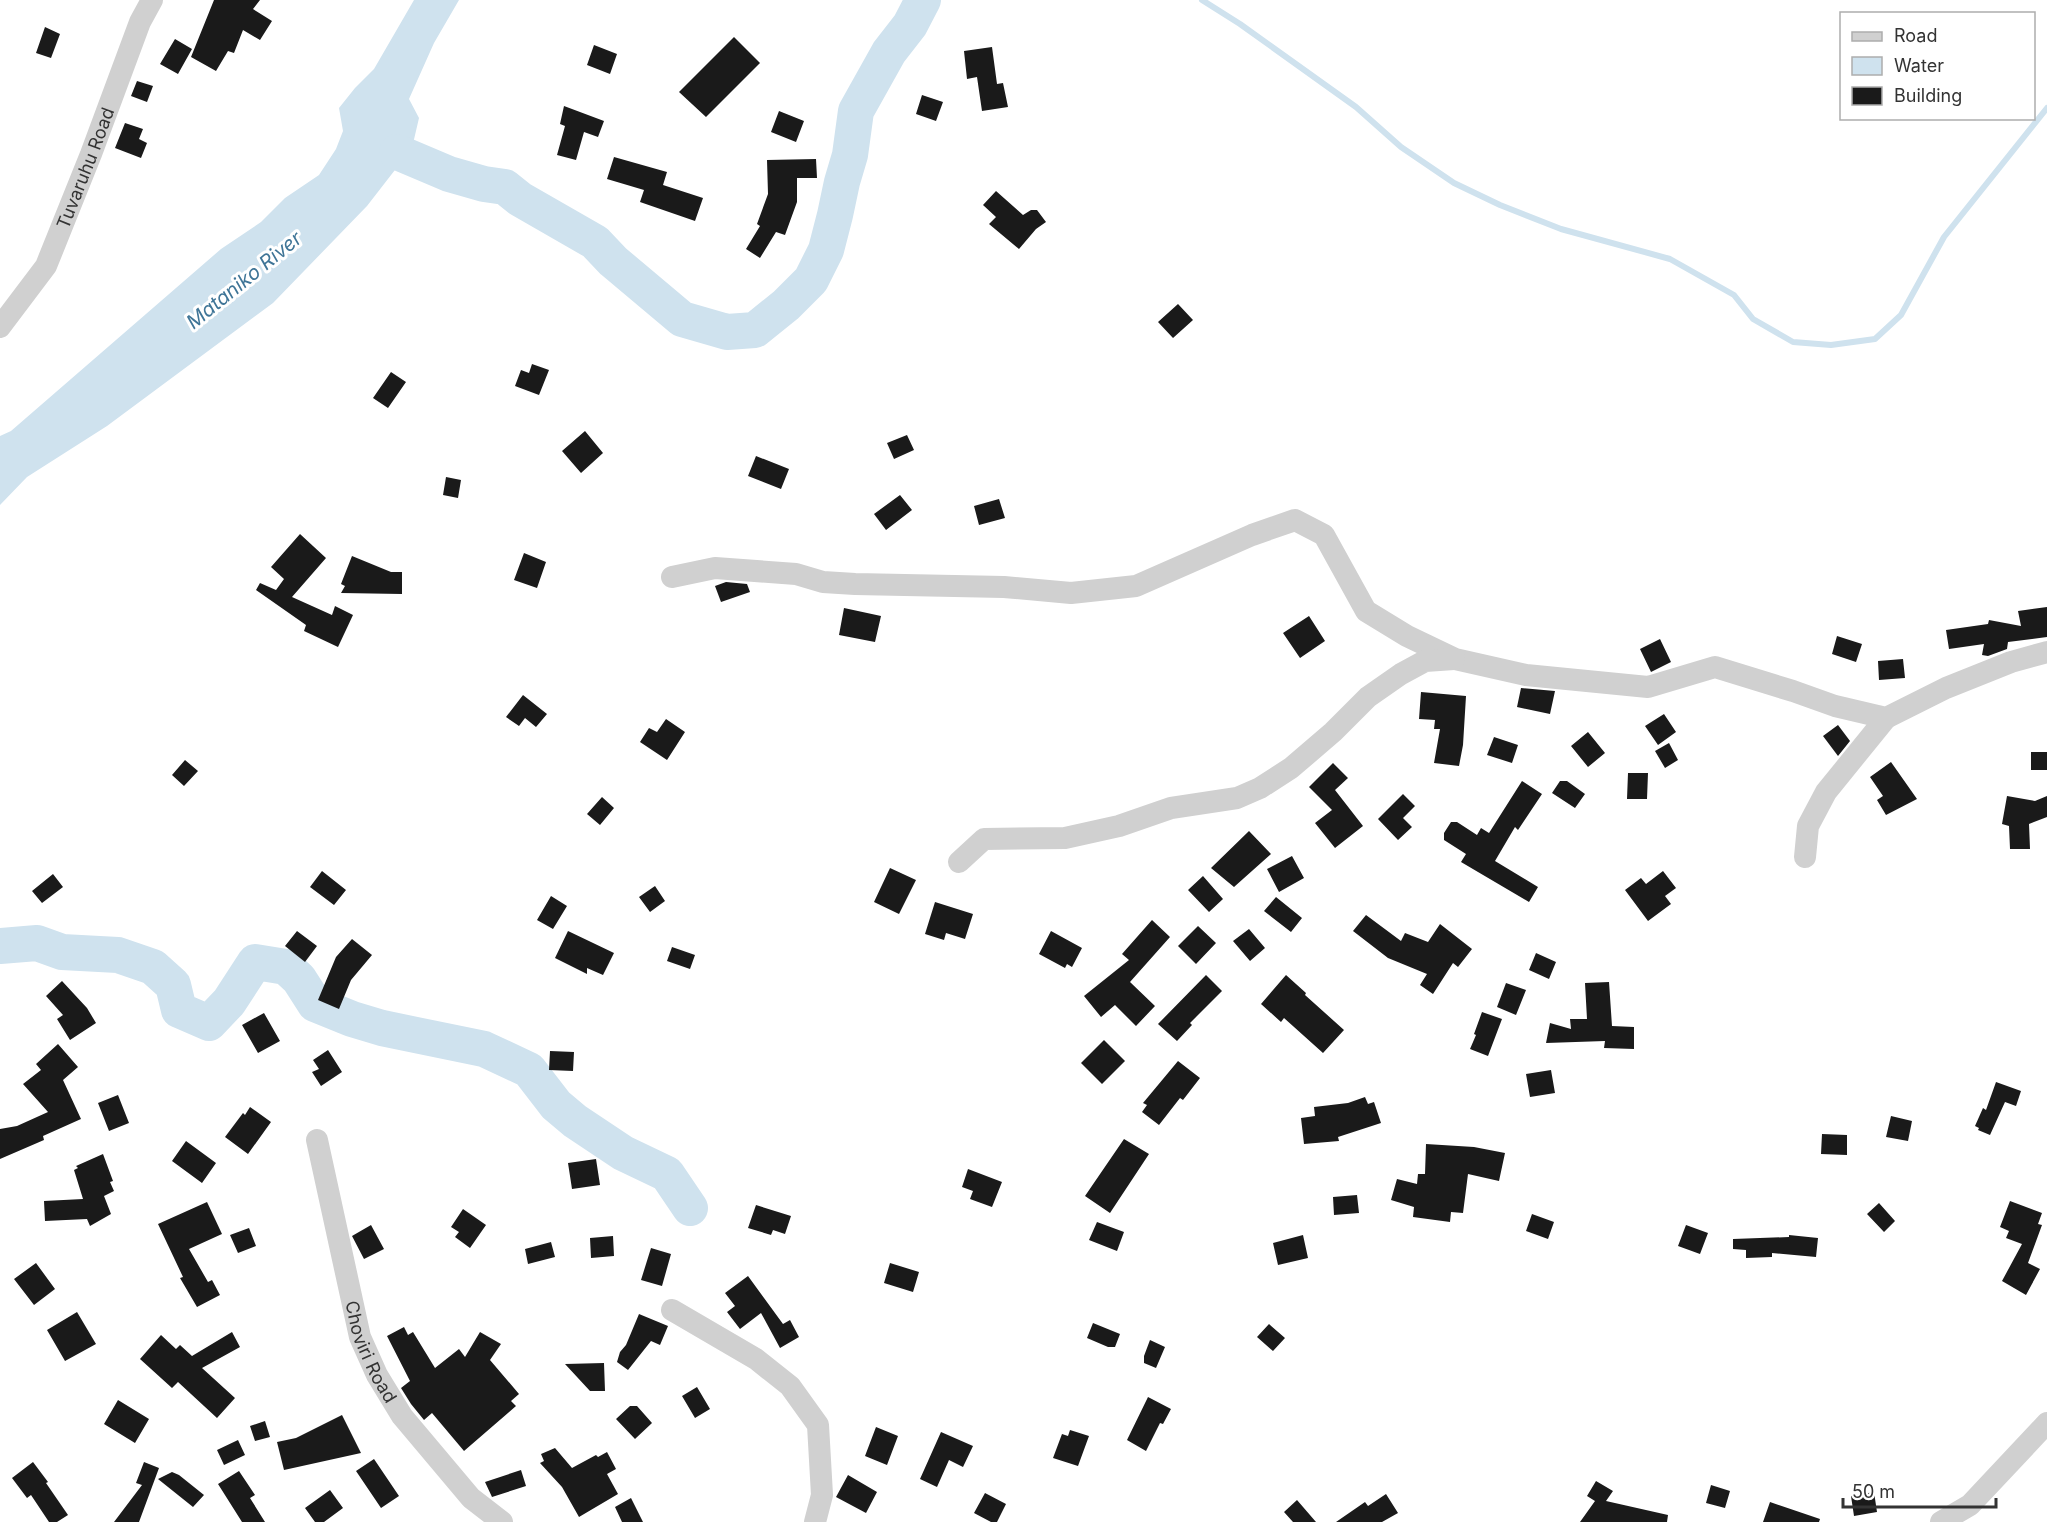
<svg xmlns="http://www.w3.org/2000/svg" width="2047" height="1522" viewBox="0 0 2047 1522" font-family="Inter,sans-serif">
  <style>
    .water { fill: #cfe2ee }
    .lines { fill: none; stroke-linecap: round; stroke-linejoin: round }
    .stream { stroke: #cfe2ee; stroke-width: 6 }
    .river { stroke: #cfe2ee; stroke-width: 36 }
    .building { fill: #1a1a1a }
    .minor { stroke: #d0d0d0; stroke-width: 22 }
    .labels { text-anchor: middle; dominant-baseline: central; stroke-width: 6; stroke-linejoin: round; paint-order: stroke }
    .street-label { font-size: 18px; fill: #333; stroke: #fff }
    .water-label { font-size: 20px; font-style: italic; fill: #3f7597; stroke: #fff }
  </style>
  <rect width="100%" height="100%" fill="#fff"/>
  <path class="water" d="M414,0H459L434,43L409,99L419,118L412,148L367,206L273,303L107,426L27,477L0,505V436L11,431L221,249L261,222L285,198L319,175L336,149L343,131L339,108L355,88L374,69Z"/>
  <g class="lines">
    <path class="stream" d="M1202,0L1240,24L1356,107L1401,147L1454,183L1500,205L1561,229L1670,259L1734,295L1753,319L1793,342L1831,345L1875,339L1901,315L1944,237L2047,108"/>
    <path class="river" d="M397,152L449,174L484,184L505,187L520,199L595,242L613,261L682,319L727,332L755,330L786,305L811,280L826,250L835,215L842,182L850,155L856,111L889,52L910,25L923,0
      M0,946L37,943L62,952L118,955L153,967L173,985L179,1010L209,1023L229,1002L255,962L286,967L299,979L315,1004L352,1019L382,1028L484,1049L529,1070L556,1105L575,1121L623,1153L667,1174L690,1208"/>
  </g>
  <path class="building" d="M214,0H260L253,9L272,21L260,40L243,30L234,53L228,51L216,71L191,57Z
    M45,27L60,34L51,58L36,53Z
    M734,37L760,63L706,117L679,92Z
    M175,39L192,49L178,74L160,64Z
    M594,45L617,54L610,74L587,65Z
    M992,47L997,84L1003,83L1008,107L982,111L977,77L967,79L964,51Z
    M137,81L153,86L147,102L131,96Z
    M922,95L943,102L936,121L916,114Z
    M564,106L604,121L598,137L584,132L576,160L557,155L565,126L560,124Z
    M779,111L804,121L796,142L771,132Z
    M125,123L143,129L139,139L147,143L141,158L115,148Z
    M614,157L667,172L663,185L703,198L695,221L640,202L644,190L607,179Z
    M816,159L817,178H797V202L785,235L776,232L760,258L746,249L760,226L757,224L768,194L767,160Z
    M996,191L1023,215L1031,210H1037L1046,222L1036,229L1019,249L989,224L996,217L983,205Z
    M1178,304L1193,320L1173,338L1158,322Z
    M532,364L549,370L539,395L515,386L521,370L529,373Z
    M391,372L406,382L388,408L373,398Z
    M585,431L603,453L581,473L562,451Z
    M907,435L914,450L894,459L887,443Z
    M756,456L789,469L781,489L748,476Z
    M446,477L461,480L458,498L443,495Z
    M900,495L912,510L886,530L874,514Z
    M999,499L1005,518L979,525L974,506Z
    M300,534L326,558L292,597L332,615L335,606L353,615L338,647L304,631L306,625L256,590L260,583L276,590L284,579L271,567Z
    M524,553L546,562L537,588L514,580Z
    M352,556L391,572H402V594L341,593L345,586L341,584Z
    M726,582L747,584L750,592L721,602L715,586Z
    M2047,607V637L2008,642L2007,649L1988,656L1982,655L1984,644L1949,649L1946,630L1988,624L1989,620L2021,626L2018,611Z
    M844,608L881,616L875,642L839,635Z
    M1309,616L1325,641L1300,658L1283,633Z
    M1837,636L1862,644L1856,662L1832,654Z
    M1660,639L1671,662L1651,672L1640,649Z
    M1903,659L1905,678L1879,680L1878,661Z
    M1521,688L1555,691L1550,714L1517,707Z
    M1421,692L1466,696L1463,745L1459,766L1434,763L1440,729H1434L1435,720L1419,719Z
    M523,695L547,714L536,727L525,718L519,726L506,717Z
    M1664,714L1676,732L1658,745L1645,726Z
    M666,719L685,732L667,760L640,742L649,728L657,732Z
    M1838,725L1850,741L1838,756L1823,736Z
    M1588,732L1605,753L1588,767L1571,746Z
    M1494,737L1518,745L1512,763L1487,755Z
    M1669,743L1678,760L1665,768L1655,751Z
    M2031,752H2047V770H2031Z
    M185,760L198,771L184,786L172,775Z
    M1891,762L1917,799L1886,815L1877,800L1883,796L1870,777Z
    M1333,763L1348,778L1335,790L1363,826L1335,848L1315,823L1332,810L1309,787Z
    M1628,773H1648L1647,799H1627Z
    M1522,781L1542,794L1518,830L1515,827L1495,861L1538,887L1529,902L1461,862L1466,854L1444,840V833L1451,822H1457L1477,835L1481,828L1489,833Z
    M1560,781H1567L1585,794L1575,808L1552,793Z
    M1403,794L1415,806L1403,818L1412,827L1398,840L1378,819Z
    M2007,796L2035,801L2047,796V817L2029,824L2030,849H2010L2009,826L2002,824Z
    M602,797L614,808L600,825L587,814Z
    M1249,831L1271,854L1234,887L1211,868Z
    M1292,856L1304,878L1279,892L1267,869Z
    M890,868L916,880L899,914L874,902Z
    M322,871L346,890L334,905L310,887Z
    M1663,871L1676,888L1665,896L1671,904L1648,921L1625,890L1641,878L1646,884Z
    M53,874L63,887L42,903L32,891Z
    M1203,876L1223,899L1209,912L1188,890Z
    M655,886L665,901L650,912L639,897Z
    M551,896L567,906L553,929L537,920Z
    M1276,897L1302,918L1291,932L1264,911Z
    M935,902L973,914L965,939L946,933L944,940L925,934Z
    M1366,915L1401,941L1405,933L1428,942L1440,924L1472,949L1458,967L1453,963L1433,994L1420,985L1427,974L1388,958L1353,931Z
    M1152,920L1170,937L1130,982L1155,1006L1136,1026L1115,1005L1101,1017L1084,996L1129,960L1122,954Z
    M1198,926L1216,943L1196,964L1178,946Z
    M1249,929L1265,948L1250,961L1233,941Z
    M297,931L317,946L305,962L285,946Z
    M568,931L614,953L603,975L587,968V974L555,958Z
    M1051,931L1082,948L1072,967L1067,964L1065,968L1039,954Z
    M352,939L372,955L351,980L339,1009L318,1000L336,957Z
    M672,947L695,955L690,969L667,961Z
    M1536,953L1556,962L1549,979L1529,970Z
    M1206,975L1222,991L1190,1023L1192,1025L1177,1041L1158,1024Z
    M1286,975L1306,993L1305,995L1344,1030L1323,1053L1284,1018L1281,1022L1261,1004Z
    M62,981L87,1008L96,1023L70,1040L57,1019L63,1015L46,996Z
    M1609,982L1612,1026L1634,1027V1049L1604,1048L1605,1041L1546,1043L1550,1023L1571,1029L1570,1019H1587L1585,983Z
    M1506,983L1526,990L1516,1015L1497,1007Z
    M1482,1012L1502,1019L1488,1056L1470,1049L1476,1035L1474,1034Z
    M264,1013L280,1041L258,1053L242,1025Z
    M1104,1040L1125,1061L1102,1084L1081,1063Z
    M58,1044L78,1067L63,1080L81,1119L43,1136L44,1140L0,1159V1129L17,1126L48,1112L23,1084L41,1070L36,1064Z
    M328,1050L342,1072L321,1086L312,1072L319,1069L313,1060Z
    M550,1051L574,1052L573,1071L549,1070Z
    M1178,1061L1200,1078L1183,1100L1180,1098L1159,1125L1142,1112L1147,1105L1143,1103Z
    M1551,1070L1555,1093L1530,1097L1526,1074Z
    M1996,1082L2021,1091L2016,1106L2005,1102L1990,1135L1978,1130L1979,1128L1975,1126L1983,1108L1986,1110Z
    M118,1095L129,1123L109,1131L98,1103Z
    M1365,1097L1368,1104L1374,1102L1381,1123L1338,1137L1339,1141L1304,1144L1301,1118L1315,1116L1314,1107L1348,1103Z
    M250,1107L271,1122L248,1154L225,1137L243,1113L245,1115Z
    M1891,1116L1912,1121L1908,1141L1886,1137Z
    M1822,1134L1847,1135V1155L1821,1154Z
    M1124,1139L1149,1154L1110,1213L1085,1196Z
    M186,1141L216,1163L202,1183L172,1161Z
    M1426,1144L1474,1147L1505,1153L1499,1181L1468,1174L1463,1213L1451,1212L1450,1222L1413,1217L1414,1207L1391,1200L1397,1179L1417,1184L1418,1174H1425Z
    M103,1154L113,1181L110,1182L114,1191L104,1196L111,1214L90,1226L87,1219L45,1221L44,1201L83,1199L74,1170L78,1168L76,1166Z
    M596,1159L600,1185L572,1189L568,1163Z
    M968,1169L1002,1182L992,1207L970,1199L973,1191L962,1187Z
    M1357,1195L1359,1213L1334,1215L1333,1197Z
    M2010,1201L2042,1213L2038,1224L2042,1225L2028,1263L2040,1269L2026,1295L2002,1281L2022,1244L2006,1238L2009,1231L2000,1227Z
    M207,1202L222,1234L189,1249L208,1282L212,1280L220,1295L197,1307L180,1278L183,1277L158,1224Z
    M1879,1203L1895,1221L1884,1232L1867,1214Z
    M756,1205L791,1216L785,1234L773,1230L771,1235L748,1228Z
    M463,1209L486,1225L470,1248L455,1237L459,1232L451,1227Z
    M1532,1214L1554,1222L1548,1239L1526,1231Z
    M1097,1222L1124,1232L1117,1251L1089,1240Z
    M371,1225L384,1249L364,1259L352,1236Z
    M1686,1225L1708,1233L1700,1254L1678,1246Z
    M249,1228L256,1246L238,1253L230,1235Z
    M1303,1235L1308,1258L1278,1265L1273,1243Z
    M1789,1235L1818,1238L1816,1257L1772,1253V1257L1746,1258V1250L1733,1249V1239L1789,1237Z
    M613,1236L614,1256L591,1258L590,1238Z
    M551,1242L555,1257L528,1264L525,1249Z
    M651,1248L671,1254L662,1286L641,1280Z
    M36,1263L55,1289L34,1305L14,1279Z
    M890,1263L919,1272L913,1292L884,1283Z
    M748,1276L783,1324L790,1320L799,1337L780,1348L761,1313L740,1329L727,1312L735,1306L725,1293Z
    M77,1312L96,1344L65,1361L47,1330Z
    M639,1314L668,1326L660,1345L651,1341L628,1370L617,1362L620,1352L626,1345Z
    M1093,1323L1120,1334L1115,1347H1108L1087,1338Z
    M1269,1324L1285,1338L1273,1351L1257,1337Z
    M404,1327L408,1335L413,1332L435,1368L459,1349L465,1357L480,1332L501,1344L490,1360L519,1394L511,1401L516,1406L464,1451L432,1413L424,1420L411,1404L401,1388L410,1381L387,1336Z
    M232,1332L240,1347L202,1368L235,1398L217,1418L178,1382L172,1388L140,1359L161,1335L176,1349L180,1345L192,1356Z
    M1150,1340L1165,1347L1156,1368L1144,1363V1356Z
    M604,1363L605,1391H590L565,1364Z
    M697,1387L710,1409L695,1418L682,1396Z
    M1148,1397L1171,1409L1163,1424L1160,1423L1146,1451L1127,1440Z
    M118,1400L149,1419L135,1443L104,1424Z
    M630,1406H637L652,1423L635,1439L616,1419Z
    M342,1415L361,1453L284,1470L277,1442L296,1438Z
    M265,1421L270,1437L255,1441L250,1426Z
    M876,1427L898,1436L887,1465L865,1456Z
    M1070,1430L1089,1436L1078,1466L1053,1458L1062,1434L1068,1436Z
    M941,1432L973,1446L963,1467L949,1460L937,1487L920,1479Z
    M238,1440L245,1455L224,1465L217,1450Z
    M555,1448L572,1468L596,1455L598,1457L607,1452L616,1469L607,1474L618,1494L579,1517L562,1487L540,1463L544,1461L541,1454Z
    M374,1459L399,1496L381,1508L356,1471Z
    M33,1462L48,1482L46,1483L68,1515L57,1522H49L31,1495L27,1498L12,1478Z
    M144,1462L159,1468L139,1522H114L142,1485L136,1483Z
    M521,1470L526,1486L492,1497L485,1482Z
    M239,1471L255,1495L250,1498L265,1522H242L218,1484Z
    M172,1472L179,1475L204,1495L193,1507L158,1479Z
    M848,1475L877,1492L866,1513L836,1497Z
    M1596,1481L1613,1491L1606,1501L1668,1515L1667,1522H1580L1595,1501L1587,1496Z
    M1711,1485L1730,1491L1725,1508L1706,1503Z
    M330,1490L343,1508L324,1522H315L305,1508Z
    M1874,1492L1877,1512L1854,1516L1851,1496Z
    M985,1493L1006,1504L997,1522H991L974,1513Z
    M1386,1494L1398,1513L1382,1522H1336L1365,1502L1368,1506Z
    M631,1498L643,1522H622L615,1507Z
    M1297,1500L1316,1522H1293L1284,1512Z
    M1770,1502L1820,1519L1819,1522H1763Z"/>
  <g class="lines">
    <g class="minor">
      <path id="s1" d="M0,327L46,266L91,154L140,22L152,0"/>
      <path d="M672,577L715,568L796,574L823,582L855,584L1004,587L1071,593L1136,586L1252,535L1295,520L1324,535L1366,611L1407,636L1455,659L1526,675L1648,687L1715,667L1793,691L1835,706L1886,718L1946,688L2011,662L2047,652"/>
      <path d="M1805,857L1808,826L1826,792L1886,718"/>
      <path d="M959,862L984,839L1065,838L1119,826L1171,808L1237,798L1260,788L1291,768L1333,732L1368,697L1401,674L1425,661L1454,659"/>
      <path id="s2" d="M317,1140L360,1337L377,1375L402,1416L471,1498L502,1522"/>
      <path d="M672,1310L756,1359L790,1386L818,1425L822,1495L815,1522"/>
      <path d="M1941,1522L1970,1505L2047,1423"/>
    </g>
  </g>
  <g class="labels">
    <g class="street-label">
      <text stroke="none"><textPath href="#s1" startOffset="182">Tuvaruhu Road</textPath></text>
      <text stroke="none"><textPath href="#s2" startOffset="219">Choviri Road</textPath></text>
    </g>
    <g class="water-label">
      <text transform="translate(244 280) rotate(-39)">Mataniko River</text>
    </g>
  </g>
  <rect x="1840" y="12" width="195" height="108" fill="#ffffff" stroke="#adadad" stroke-width="1.5"/>
  <rect x="1852" y="32" width="30" height="9" fill="#d0d0d0" stroke="#adadad" stroke-width="1.5"/>
  <text x="1894" y="42" font-size="18" fill="#333333">Road</text>
  <rect x="1852" y="57" width="30" height="18" fill="#cfe2ee" stroke="#adadad" stroke-width="1.5"/>
  <text x="1894" y="72" font-size="18" fill="#333333">Water</text>
  <rect x="1852" y="87" width="30" height="18" fill="#1a1a1a" stroke="#adadad" stroke-width="1.5"/>
  <text x="1894" y="102" font-size="18" fill="#333333">Building</text>
  <path d="M1843 1498v9h153v-9" fill="none" stroke="#333333" stroke-width="3"/>
  <text x="1852" y="1498" font-size="18" fill="#333333" stroke="#ffffff" stroke-width="4.5" paint-order="stroke">50 m</text>
</svg>
